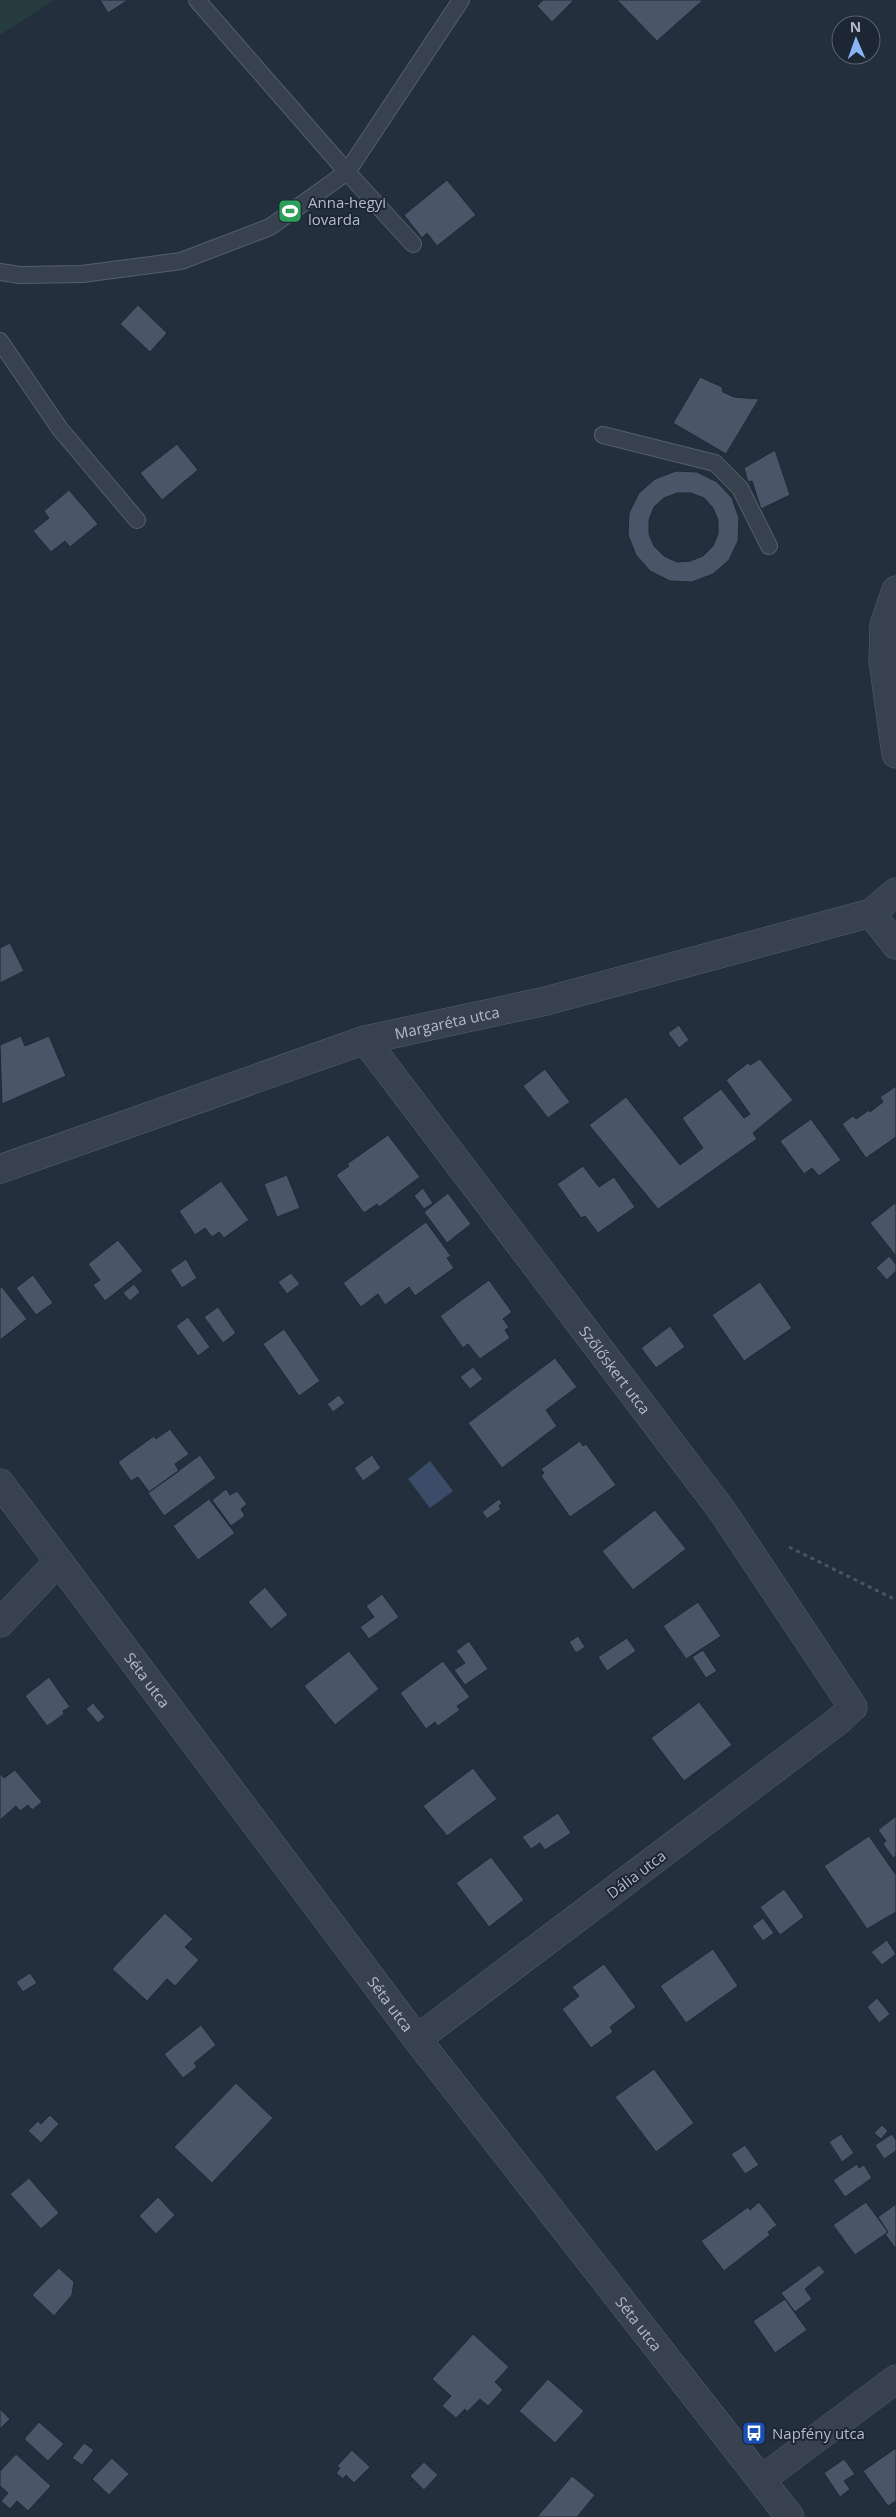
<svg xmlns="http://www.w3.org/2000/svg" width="896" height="2517" viewBox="0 0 896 2517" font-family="'Open Sans',sans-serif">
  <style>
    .green { fill: #263c3f }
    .water { fill: #3a4c67 }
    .building { fill: #4a5667; stroke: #1f2835; fill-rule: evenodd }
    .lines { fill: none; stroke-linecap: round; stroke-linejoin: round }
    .service-casing { stroke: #565f6c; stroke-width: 18 }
    .minor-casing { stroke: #565f6c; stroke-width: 29 }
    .path { stroke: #44595c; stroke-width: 3; stroke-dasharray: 4 4; stroke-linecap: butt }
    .service { stroke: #38414e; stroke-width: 16 }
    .minor { stroke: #38414e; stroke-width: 28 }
    .labels { text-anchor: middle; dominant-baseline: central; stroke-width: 4; stroke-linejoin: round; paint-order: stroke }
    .poi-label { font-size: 15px; fill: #b4bcc9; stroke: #1d2633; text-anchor: start }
    .street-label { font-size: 15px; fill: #b4bcc9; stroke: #1d2633 }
  </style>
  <rect width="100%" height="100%" fill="#242f3e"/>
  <path class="green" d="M0,0H54L0,35Z"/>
  <path class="water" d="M430,1461L453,1491L430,1508L408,1479Z"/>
  <path class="building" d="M100,0H128L108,13Z
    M543,0H574L552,22L537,6Z
    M617,0H703L657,41Z
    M447,180L476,215L437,246L427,233L422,238L404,215Z
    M138,305L167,333L150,352L120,324Z
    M700,377L722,387L723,392L734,397L759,399L726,454L673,423Z
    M177,444L198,470L162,500L140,473Z
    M775,450L790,495L761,509L752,481L748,482L744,468Z
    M676,471L697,472L717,482L732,498L739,518L738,541L729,560L713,574L692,582L670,581L650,571L636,555L628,535L629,513L639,493L655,479ZM677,493H691L704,498L713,508L718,520V534L713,546L703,556L690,561L677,562L664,556L654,546L649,534V520L654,507L664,498Z
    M69,490L98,524L70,547L65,541L51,552L33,531L49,518L44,511Z
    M10,943L24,971L0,983V948Z
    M679,1025L689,1040L679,1048L668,1033Z
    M21,1036L25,1046L49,1036L66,1076L2,1104L0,1045Z
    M760,1059L793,1100L753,1133L757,1139L658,1209L589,1125L626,1097L680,1165L703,1148L682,1118L721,1089L744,1118L750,1114L726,1080L748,1063L750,1065Z
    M545,1069L570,1102L548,1118L523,1086Z
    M896,1086V1137L866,1158L842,1124L853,1116L856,1119L869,1110L870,1112L883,1102L880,1097Z
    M811,1119L841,1160L819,1176L812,1168L804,1174L780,1141Z
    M388,1135L420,1177L379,1207L377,1204L364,1213L336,1175L349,1166L347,1164Z
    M583,1166L599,1187L614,1177L635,1207L598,1233L585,1216L581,1218L557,1184Z
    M287,1175L300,1208L277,1217L264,1184Z
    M221,1181L249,1220L224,1238L219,1232L212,1237L205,1228L195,1235L179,1211Z
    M423,1188L433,1203L424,1209L414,1196Z
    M448,1193L471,1224L447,1243L424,1212Z
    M895,1203L896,1204V1256L870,1223Z
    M426,1222L451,1256L447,1258L454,1268L415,1296L409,1287L385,1305L378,1294L361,1307L343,1283Z
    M118,1240L143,1271L105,1301L93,1285L100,1280L88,1264Z
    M889,1256L896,1264V1271L887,1280L876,1268Z
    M186,1259L197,1278L182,1288L170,1270Z
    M291,1273L300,1284L287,1294L278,1282Z
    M33,1275L53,1303L36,1315L16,1288Z
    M489,1280L512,1312L503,1319L509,1327L505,1330L510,1338L480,1359L468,1344L463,1348L440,1316Z
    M760,1282L792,1328L744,1361L712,1315Z
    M134,1284L140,1292L130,1301L123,1293Z
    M2,1287L27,1319L0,1340V1288Z
    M218,1307L236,1333L223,1343L204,1317Z
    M188,1317L210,1347L198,1356L176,1326Z
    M670,1326L685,1347L656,1368L641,1348Z
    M284,1329L320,1381L299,1396L263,1344Z
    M555,1358L577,1387L546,1410L557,1426L502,1468L468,1423Z
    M473,1367L483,1379L470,1389L460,1377Z
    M339,1395L345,1403L333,1412L327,1404Z
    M170,1429L189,1454L175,1464L179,1471L149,1492L138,1477L131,1481L118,1462L154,1436L156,1439Z
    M580,1441L583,1446L586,1444L616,1485L570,1517L541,1476L544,1473L541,1469Z
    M200,1455L216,1478L164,1516L148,1493Z
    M372,1455L381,1468L363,1481L354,1468Z
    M226,1489L230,1495L237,1491L247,1504L241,1509L245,1516L231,1526L212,1500Z
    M209,1499L235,1533L198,1560L173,1526Z
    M499,1499L502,1503L499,1506L501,1509L487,1519L482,1512Z
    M655,1510L686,1549L633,1590L602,1551Z
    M265,1587L288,1615L271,1629L248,1602Z
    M382,1594L399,1617L369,1639L360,1627L374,1617L366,1606Z
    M698,1602L721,1636L686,1659L663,1626Z
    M578,1636L585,1647L576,1653L569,1642Z
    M627,1638L636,1651L607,1671L598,1657Z
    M469,1641L488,1669L465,1685L454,1670L465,1663L456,1651Z
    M703,1650L717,1671L706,1678L692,1657Z
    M349,1651L379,1689L335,1725L304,1686Z
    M443,1661L470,1697L457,1706L460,1710L438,1726L435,1722L426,1729L400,1693Z
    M49,1677L70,1707L63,1711L64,1714L47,1726L25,1696Z
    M699,1702L732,1745L684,1781L651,1738Z
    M93,1703L105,1717L98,1723L86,1709Z
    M473,1768L497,1799L447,1836L423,1806Z
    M15,1770L42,1802L32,1810L28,1805L20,1811L16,1806L0,1820V1773L4,1778Z
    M558,1813L571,1833L545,1850L540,1843L531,1849L522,1837Z
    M896,1816V1856L893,1858L883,1844L886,1841L878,1830Z
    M869,1836L896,1875V1912L867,1929L824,1866Z
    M491,1857L524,1900L489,1927L456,1883Z
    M784,1889L804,1917L780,1935L760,1907Z
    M165,1913L193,1939L185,1947L199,1960L175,1986L167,1979L147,2001L112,1969Z
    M763,1918L774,1933L763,1941L752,1926Z
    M887,1940L896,1954L882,1965L871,1952Z
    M713,1949L738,1986L686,2023L660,1986Z
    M604,1964L636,2007L610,2027L613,2032L591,2048L562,2009L579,1996L572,1987Z
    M30,1973L37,1983L23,1992L16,1982Z
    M877,1998L890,2014L879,2023L867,2007Z
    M201,2025L216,2045L194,2063L197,2067L183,2078L164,2054Z
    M654,2069L694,2123L656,2152L615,2097Z
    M236,2083L273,2118L212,2183L174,2147Z
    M50,2115L59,2124L41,2143L28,2131L38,2121L41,2124Z
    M882,2125L888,2131L881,2139L874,2133Z
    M841,2134L854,2153L842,2162L829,2142Z
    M892,2134L896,2140V2151L884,2159L875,2145Z
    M745,2145L759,2165L745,2174L731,2154Z
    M857,2164L859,2168L864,2165L872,2178L845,2197L833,2180Z
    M29,2178L59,2213L41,2229L10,2194Z
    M158,2197L175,2215L156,2234L139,2216Z
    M759,2202L777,2225L768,2232L770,2235L724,2271L701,2241L748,2207L750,2210Z
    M866,2202L888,2232L855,2255L833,2225Z
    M896,2204V2246L895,2248L885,2234L888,2232L878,2217Z
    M819,2265L825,2272L805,2289L812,2299L795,2312L781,2293Z
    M59,2268L74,2282L72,2295L54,2316L32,2295Z
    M785,2299L807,2330L775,2353L753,2321Z
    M473,2334L509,2367L495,2382L503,2390L488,2406L480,2399L467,2412L465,2409L456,2418L442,2406L451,2396L432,2379Z
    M548,2379L584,2411L555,2443L519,2411Z
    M0,2409L10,2419L0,2429Z
    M39,2422L64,2444L48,2461L24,2439Z
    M84,2443L94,2450L82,2465L72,2458Z
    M896,2448V2501L888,2506L863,2471Z
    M352,2450L370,2467L354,2483L346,2475L343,2479L336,2473L340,2468L337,2466Z
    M16,2454L51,2486L28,2511L17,2501L10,2509L1,2501L8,2493L0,2486V2471Z
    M112,2458L129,2474L109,2495L92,2479Z
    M844,2459L855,2474L844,2481L850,2489L840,2497L824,2473Z
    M424,2462L438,2475L424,2490L410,2476Z
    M572,2476L595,2495L577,2517H537Z"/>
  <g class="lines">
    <g class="service-casing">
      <path id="service" d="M413,244L347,172L461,0
        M0,272L20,275L82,274L181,261L270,227L347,172L197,0
        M0,341L60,429L137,520
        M603,435L715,463L740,488L769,546"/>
    </g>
    <g class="minor-casing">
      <g id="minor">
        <path d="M896,590L884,625L883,661L896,754"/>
        <path d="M871,913L896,945"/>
        <path id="s1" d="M365,1040L723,1512L853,1707L838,1721L417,2039"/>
        <path id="s2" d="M0,1169L365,1040L546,1001L871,913L896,892"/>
        <path id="s3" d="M0,1483L417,2039L790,2517"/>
        <path d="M0,1623L58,1562"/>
        <path d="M762,2479L896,2379"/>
      </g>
    </g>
    <path class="path" d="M789,1547L896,1600"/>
    <use href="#service" class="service"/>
    <use href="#minor" class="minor"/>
  </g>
  <defs>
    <g id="stadium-square" transform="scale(1.25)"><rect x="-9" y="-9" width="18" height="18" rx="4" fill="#2e9e5b" stroke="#1d2633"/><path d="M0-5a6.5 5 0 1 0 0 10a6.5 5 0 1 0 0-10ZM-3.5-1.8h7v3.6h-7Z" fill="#fff"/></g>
    <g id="bus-square" transform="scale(1.25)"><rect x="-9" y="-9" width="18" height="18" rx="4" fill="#1a4fb4" stroke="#1d2633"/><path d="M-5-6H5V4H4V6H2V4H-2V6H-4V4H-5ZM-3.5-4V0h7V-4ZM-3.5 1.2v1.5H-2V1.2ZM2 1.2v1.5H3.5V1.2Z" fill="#fff"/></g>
  </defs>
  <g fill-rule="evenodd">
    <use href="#stadium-square" x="290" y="211"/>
    <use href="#bus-square" x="754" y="2433"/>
  </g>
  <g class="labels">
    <g class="poi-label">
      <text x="308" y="202">Anna-hegyi<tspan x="308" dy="17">lovarda</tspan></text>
      <text x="772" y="2433">Napfény utca</text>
    </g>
    <g class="street-label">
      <text stroke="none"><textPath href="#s2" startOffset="471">Margaréta utca</textPath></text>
      <text stroke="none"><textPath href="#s1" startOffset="414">Szőlőskert utca</textPath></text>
      <text stroke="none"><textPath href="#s3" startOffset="246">Séta utca</textPath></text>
      <text transform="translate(636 1874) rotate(-37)">Dália utca</text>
      <text stroke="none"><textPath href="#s3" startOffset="651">Séta utca</textPath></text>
      <text stroke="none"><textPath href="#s3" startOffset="1056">Séta utca</textPath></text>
    </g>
  </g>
  <g transform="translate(856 40) rotate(358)"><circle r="24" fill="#1d2633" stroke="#59626f"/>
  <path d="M0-4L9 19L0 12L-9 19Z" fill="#8bb5f7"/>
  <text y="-8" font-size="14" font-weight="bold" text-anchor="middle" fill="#b4bcc9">N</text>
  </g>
</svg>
